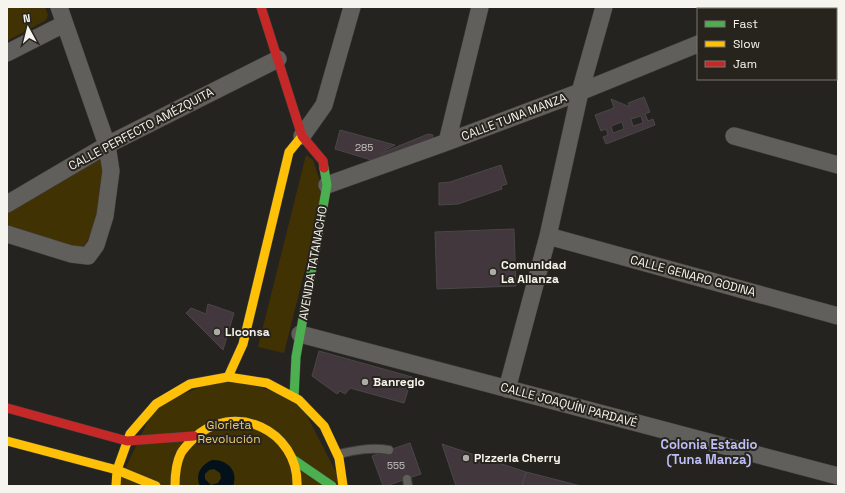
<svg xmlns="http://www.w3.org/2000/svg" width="845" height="493" viewBox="0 0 845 493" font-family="'Space Grotesk',sans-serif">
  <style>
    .green { fill: #413204 }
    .water { fill: #03121a; fill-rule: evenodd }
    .building { fill: #41373d; stroke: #4a4747; fill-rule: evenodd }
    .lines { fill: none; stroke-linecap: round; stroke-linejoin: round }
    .lane-casing { stroke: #403e3b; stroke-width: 10 }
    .street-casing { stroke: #403e3b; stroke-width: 18 }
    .fast-casing { stroke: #403e3b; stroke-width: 10 }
    .slow-casing { stroke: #403e3b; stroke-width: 10 }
    .jam-casing { stroke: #403e3b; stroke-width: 10 }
    .lane { stroke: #605f5c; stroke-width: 8 }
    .street { stroke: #605f5c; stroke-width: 17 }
    .fast { stroke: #4caf50; stroke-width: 9 }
    .slow { stroke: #ffc107; stroke-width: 9 }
    .jam { stroke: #c62828; stroke-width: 9 }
    .poi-dot { fill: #adaba6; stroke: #27241d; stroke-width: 1.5 }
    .labels { text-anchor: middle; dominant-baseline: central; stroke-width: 4; stroke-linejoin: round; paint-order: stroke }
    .number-label { font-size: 10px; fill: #c9c5c2 }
    .street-label { font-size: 12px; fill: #f6f4ef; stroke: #27241d }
    .poi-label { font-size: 12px; font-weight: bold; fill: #f6f4ef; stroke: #27241d; text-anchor: start }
    .park-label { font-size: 12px; fill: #ebc86d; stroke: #27241d }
    .neighbourhood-label { font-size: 13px; font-weight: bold; fill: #bdbff8; stroke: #27241d }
  </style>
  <rect width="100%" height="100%" fill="#25231f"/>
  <path class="green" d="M7,7H45L48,15L46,20L7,41Z
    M105,154L99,217L83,250L9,231L7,210Z
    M306,155L313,160L324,194L284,353L258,347Z
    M228,377L299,400L343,486H117L156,404Z"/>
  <path class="water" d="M212,460C227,459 239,471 233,486H200C195,474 201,465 212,460ZM214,469L220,473L221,478L218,483L211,485L205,479V474L209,470Z"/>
  <path class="building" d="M644,97L650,112L645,114L648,121L653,119L655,125L606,144L603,137L608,135L606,129L601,131L595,115L614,108L611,99L630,107L628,103ZM641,116L643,123L633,126L631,119ZM622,122L624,129L613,133L611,126Z
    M340,130L395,145L383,151L378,162L335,149Z
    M428,134L433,135L431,143L378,165L384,152Z
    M501,165L507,184L501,186L502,189L458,204L439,205V183L450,182Z
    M514,229L516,286L437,289L435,232Z
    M208,304L234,313L223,350L186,313L191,308L206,314Z
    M319,351L412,377L404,403L350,388L345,394L340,391L337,394L312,376Z
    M410,443L421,474L386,486H383L372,456Z
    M442,444L526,472L522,486H456Z
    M526,472L581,486H522Z"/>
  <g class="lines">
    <g class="lane-casing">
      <path id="lane" d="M339,454C356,450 371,447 389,450
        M407,479L408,486"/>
    </g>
    <g class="street-casing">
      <path id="street" d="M738,9L739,7
        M790,9L795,7
        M7,53L64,24
        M302,136L324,105L352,7
        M734,136L838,165
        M447,142L480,7
        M327,185L447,142L580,92L698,44
        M7,204L107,145L278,59
        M7,234L71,254L88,256L96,245L105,216L111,171L107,145L59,7
        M548,236L838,316
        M300,334L838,476
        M507,389L548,236L580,92L604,7"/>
    </g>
    <g class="fast-casing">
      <path id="fast" d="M294,397L296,357L327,185L324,168
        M294,460L332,486"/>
    </g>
    <g class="slow-casing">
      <path id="slow" d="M228,377L243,344L289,152L302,136
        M7,441L117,470L156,486
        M116,486L117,470L130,434L156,404L190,384L228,377L267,383L299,400L324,426L339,458L343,486
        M175,486C175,475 176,463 181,453C184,448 189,443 193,439C233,400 299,430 297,486"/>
    </g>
    <g class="jam-casing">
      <path id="jam" d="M261,7L302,136L323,161L324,168
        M7,408L127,441L194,436"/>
    </g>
    <use href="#lane" class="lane"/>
    <use href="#street" class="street"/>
    <use href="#fast" class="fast"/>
    <use href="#slow" class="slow"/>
    <use href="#jam" class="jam"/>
  </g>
  <g class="poi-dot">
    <circle cx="493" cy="272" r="4"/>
    <circle cx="217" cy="332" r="4"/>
    <circle cx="365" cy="382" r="4"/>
    <circle cx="466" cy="458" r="4"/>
  </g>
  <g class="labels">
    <g class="number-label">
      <text x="364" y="147">285</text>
      <text x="396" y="465">555</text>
    </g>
    <g class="street-label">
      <text transform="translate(514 117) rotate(-21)">CALLE TUNA MANZA</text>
      <text transform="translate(141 129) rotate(-28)">CALLE PERFECTO AMÉZQUITA</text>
      <text transform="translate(313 263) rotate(-80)">AVENIDA TATANACHO</text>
      <text transform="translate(693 276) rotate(15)">CALLE GENARO GODINA</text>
      <text transform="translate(569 405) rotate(15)">CALLE JOAQUÍN PARDAVÉ</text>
    </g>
    <g class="poi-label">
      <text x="501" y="265">Comunidad<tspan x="501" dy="14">La Alianza</tspan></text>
      <text x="225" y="332">Liconsa</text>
      <text x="373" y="382">Banregio</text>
      <text x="474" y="458">Pizzeria Cherry</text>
    </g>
    <g class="park-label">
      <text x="229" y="425">Glorieta<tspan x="229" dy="14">Revolución</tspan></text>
    </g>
    <g class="neighbourhood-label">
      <text x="709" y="444">Colonia Estadio<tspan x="709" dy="15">(Tuna Manza)</tspan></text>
    </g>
  </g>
  <rect width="845" height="493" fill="none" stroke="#f6f4ef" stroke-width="16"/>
  <rect x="697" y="8" width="140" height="72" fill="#27241d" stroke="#7a7771"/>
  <rect x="705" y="21" width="20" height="6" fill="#4caf50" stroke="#7a7771"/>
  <text x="733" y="28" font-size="12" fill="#f6f4ef">Fast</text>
  <rect x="705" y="41" width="20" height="6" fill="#ffc107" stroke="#7a7771"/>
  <text x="733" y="48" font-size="12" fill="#f6f4ef">Slow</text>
  <rect x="705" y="61" width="20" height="6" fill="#c62828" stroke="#7a7771"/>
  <text x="733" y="68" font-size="12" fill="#f6f4ef">Jam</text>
  <g transform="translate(28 28) rotate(353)" stroke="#27241d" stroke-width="3" paint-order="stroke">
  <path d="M0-3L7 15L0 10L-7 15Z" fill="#f6f4ef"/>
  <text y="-6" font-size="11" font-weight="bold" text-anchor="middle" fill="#f6f4ef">N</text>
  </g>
</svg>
